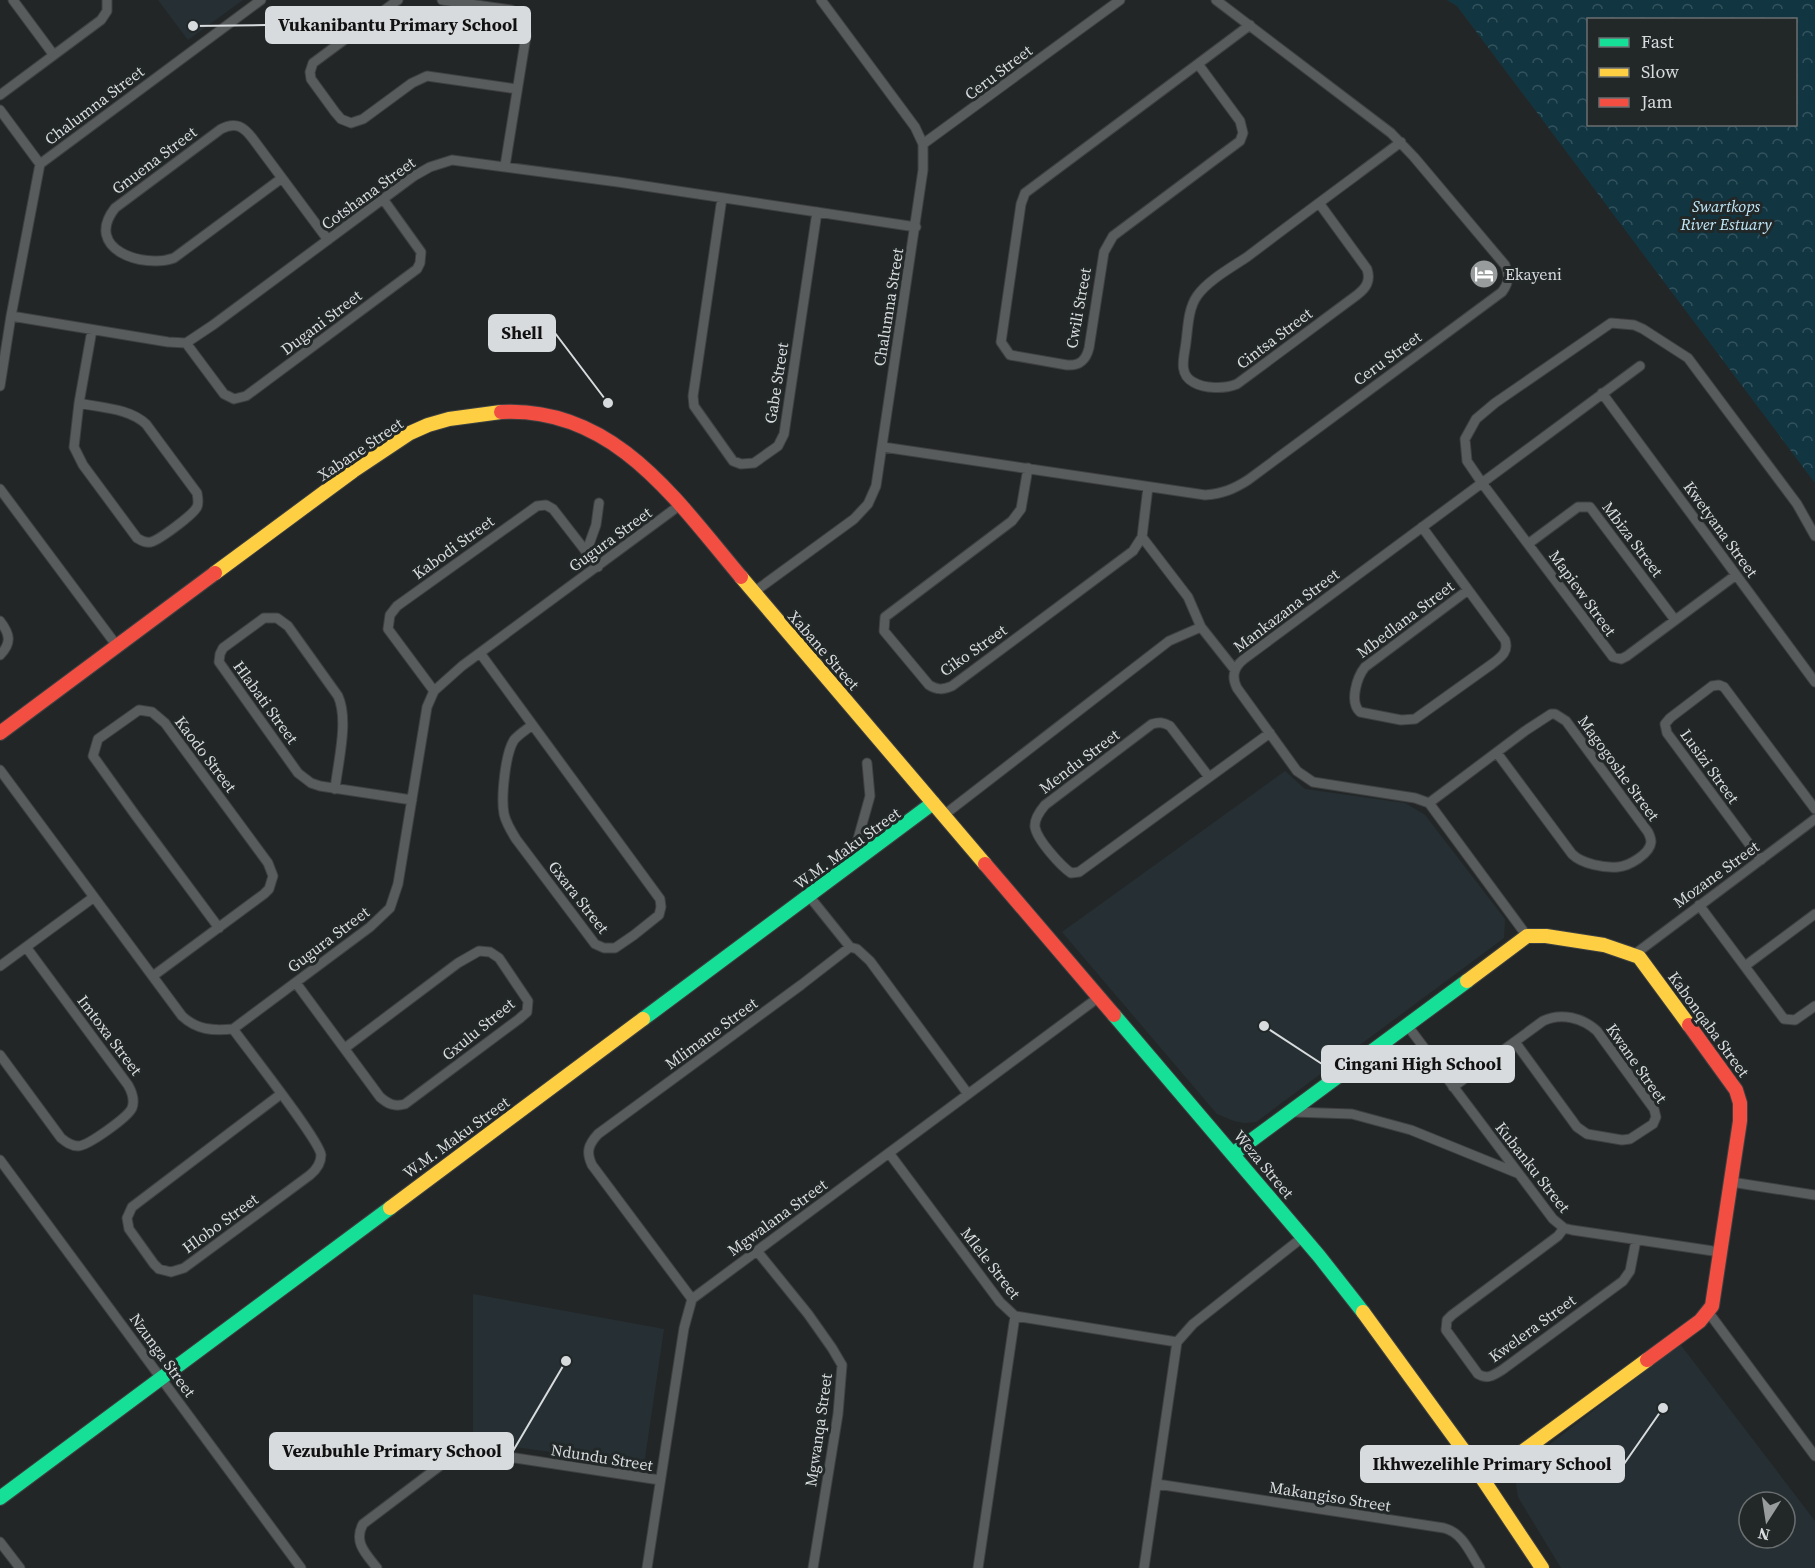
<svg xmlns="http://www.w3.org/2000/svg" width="1815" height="1568" viewBox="0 0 1815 1568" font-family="'Source Serif 4',serif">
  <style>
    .built { fill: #263034; fill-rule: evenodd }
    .park { fill: url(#park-crowns); fill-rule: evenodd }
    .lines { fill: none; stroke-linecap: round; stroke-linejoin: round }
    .street-casing { stroke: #3e4041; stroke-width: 11 }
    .fast-casing { stroke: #3e4041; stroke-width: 16 }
    .slow-casing { stroke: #3e4041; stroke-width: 16 }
    .jam-casing { stroke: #3e4041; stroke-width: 16 }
    .street { stroke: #595c5d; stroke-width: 9 }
    .fast { stroke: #16e098; stroke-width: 14 }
    .slow { stroke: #ffcf43; stroke-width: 14 }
    .jam { stroke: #f24e42; stroke-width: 14 }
    .labels { text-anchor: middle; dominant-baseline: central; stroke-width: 6; stroke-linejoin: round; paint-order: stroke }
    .street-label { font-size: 16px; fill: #d8dbdd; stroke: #222728 }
    .park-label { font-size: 16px; font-style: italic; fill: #c2eafb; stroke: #222728 }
    .poi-label { font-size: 16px; fill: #d8dbdd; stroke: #222728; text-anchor: start }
    .leader { fill: none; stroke: #d8dbdd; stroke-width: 2 }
    .callout-dot { fill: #d8dbdd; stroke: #222728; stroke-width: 2 }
    .callout { fill: #d8dbdd; stroke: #d8dbdd; stroke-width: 2 }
    .callout-label { font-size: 18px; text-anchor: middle; font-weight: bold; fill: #111 }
  </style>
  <defs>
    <pattern id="park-crowns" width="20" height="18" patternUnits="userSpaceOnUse" patternTransform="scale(1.5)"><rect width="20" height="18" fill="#113642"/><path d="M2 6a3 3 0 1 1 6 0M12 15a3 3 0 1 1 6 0" fill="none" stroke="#33525d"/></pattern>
  </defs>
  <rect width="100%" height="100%" fill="#232627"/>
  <path class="built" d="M158,0H243L188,40Z
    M1285,771L1305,789L1405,803L1425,815L1505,919L1504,938L1256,1122L1244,1123L1234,1121L1217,1114L1062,932Z
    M473,1294L664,1329L644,1465L473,1441Z
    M1680,1344L1815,1521V1568H1561L1518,1497L1514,1472ZM1749,1502H1785V1538H1749Z"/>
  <path class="park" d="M1447,0H1815V483L1457,6ZM1588,20H1796V124H1588Z"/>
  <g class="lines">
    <g class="street-casing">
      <path id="street" d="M13,0L53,54
        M398,0L313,63L310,72L311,79L335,112L341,119L351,123L363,119L412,83L427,76L517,89
        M442,0L511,10C524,15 525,24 526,36L505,166
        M1198,64L1240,121L1243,133L1240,141L1113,236L1104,252L1089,348C1086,360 1080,366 1067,365L1010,355L1001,342L1021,204L1025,193L1250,25
        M0,95L101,20L107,11V0
        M0,110L40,164
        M923,144L1120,0
        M282,178L174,258C143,269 83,249 115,208L221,129C236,121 244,127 253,139L328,240
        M722,198L693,396L694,406L733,461L741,464L754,463L778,446L784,434L817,212
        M1319,203L1367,269C1371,281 1366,288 1357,295L1237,384C1224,389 1205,389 1193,382C1180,375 1183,361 1185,349C1188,333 1187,310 1197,296C1207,281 1232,267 1247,257C1298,218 1350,180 1401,142
        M11,316L168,342L186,343L213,325L414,176L430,167L452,160L618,182L916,227
        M186,343L224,394L234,399L246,396L417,269L420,263L421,252L383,199
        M0,386L11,316L40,164L261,0
        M1602,393L1815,682
        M79,403C101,408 129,408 146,424L197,493C198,498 199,503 197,507C193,515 159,540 151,542C145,543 142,541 137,538L83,465L74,447L79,403L92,330
        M883,447L1205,495C1222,494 1234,489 1248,480L1502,292C1509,283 1510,275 1505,265L1414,157L1391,133L1216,0
        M1028,468L1021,509L1012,521L885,617L884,631L929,685C937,690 943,690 952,686L1133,551L1142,537L1148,487
        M0,489L117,646
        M1422,527L1505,640C1509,652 1501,657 1492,664L1415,719L1401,720L1360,712C1349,702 1357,677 1365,667L1468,590
        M1142,537L1188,597L1201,627L1235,670
        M1528,544L1578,507H1590L1675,620
        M586,553L596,525L599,503
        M1736,575L1627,656L1621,659L1613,657L1482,483L1467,461L1465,439L1476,419L1495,403L1611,323L1634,325L1643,329L1688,358L1797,504L1815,536
        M754,592L854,519L868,504L876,486L923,170V144L915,127L821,0
        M0,621C10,634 12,643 0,655
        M480,653L660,899L661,907L659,915L634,935L615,948H604L595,944L516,839C511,831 506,823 504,814C501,798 505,754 514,740C519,734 526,730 532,725
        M434,691L388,629L390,615L397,606L537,506L546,505L553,509L598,567
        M0,770L182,1016C197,1030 213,1031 233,1029L370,927L390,908L398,884L427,707L434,691L462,666L680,505
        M1209,777L1170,726C1163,722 1159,722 1152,724L1045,805C1040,811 1034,819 1035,827C1037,840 1061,866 1071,873L1079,872L1270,733
        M335,789C338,762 349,720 338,696L288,626L277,618H264L223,648L220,654L219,662L298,773L311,783L320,786L412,800
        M1429,803L1525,731L1551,714H1555L1566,721L1648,832C1649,834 1651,840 1651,842C1650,854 1629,866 1618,867C1604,868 1582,864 1572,854L1497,753
        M944,815L1169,641L1201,627
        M858,860L856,846L870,796L867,763
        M1761,860L1667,733L1665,724L1670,718L1712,686L1719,685L1724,687L1815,809
        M809,896L850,947
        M1699,905L1784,1019L1795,1020L1815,1006
        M1527,936L1429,803L1415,798L1313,782L1297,771L1237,688C1231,676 1234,667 1244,659L1640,366
        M1635,954L1815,819
        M0,966L94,897
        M1745,966L1815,914
        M153,976L264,894L269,889L273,876L268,863L165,723L152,712L139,710L98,739L93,756L136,816L219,928
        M296,983L380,1097C388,1104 394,1107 405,1104L519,1019L527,1012L528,1001L499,958L490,952L479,951L458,963L345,1048
        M1407,1025L1553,1219L1564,1228L1572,1230L1720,1252
        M233,1029C246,1047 320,1141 321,1155C321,1163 316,1170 310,1175L184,1268L171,1272L159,1269L154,1264L129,1229L127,1218L132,1207L281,1094
        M0,1055L61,1138C66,1142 71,1146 78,1146C88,1146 128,1117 132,1108C135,1100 132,1092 128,1085L26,947
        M1453,1087L1543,1021C1561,1012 1583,1018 1597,1031L1654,1109L1656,1117L1653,1124L1630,1139L1622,1140L1587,1134L1577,1127L1515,1042
        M1293,1112L1352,1114L1411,1130L1517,1173
        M889,1153L1000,1302L1015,1316L1177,1342
        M0,1160L301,1568
        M1731,1182L1815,1195
        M1564,1228L1558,1236L1452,1315L1447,1320L1446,1330L1478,1374C1487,1380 1494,1375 1502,1370L1623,1281L1630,1271L1636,1240
        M757,1251L808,1314L832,1348L842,1365L838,1414L813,1568
        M692,1299L592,1165C586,1152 588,1145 598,1134L801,985L850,947L857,949L870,961L968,1094
        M1709,1313L1815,1456
        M1157,1484L1444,1528C1463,1533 1470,1553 1480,1568
        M0,1542L20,1568
        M377,1568C366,1554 353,1542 363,1524L449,1459C463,1452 474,1452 489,1454L660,1480
        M647,1568L684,1328L692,1299L1099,997
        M978,1568L1015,1316
        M1144,1568L1177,1342L1193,1324L1303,1237"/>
    </g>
    <g class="fast-casing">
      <path id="fast" d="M1114,1015L1319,1256L1363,1312
        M643,1019L933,803
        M1233,1154L1467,981
        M0,1498L390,1208"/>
    </g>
    <g class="slow-casing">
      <path id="slow" d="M215,573L353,471L410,433L428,425L449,419L501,412
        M741,577L985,864
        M1467,981L1527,936H1546L1604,945L1639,957L1689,1025
        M390,1208L643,1019
        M1363,1312L1462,1448L1542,1568
        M1485,1479L1647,1360"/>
    </g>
    <g class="jam-casing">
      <path id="jam" d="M501,412C614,406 676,500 741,577
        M0,733L215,573
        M985,864L1114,1015
        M1647,1360L1700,1321L1712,1306L1740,1121V1103L1736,1090L1689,1025"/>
    </g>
    <use href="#street" class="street"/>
    <use href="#fast" class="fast"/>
    <use href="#slow" class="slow"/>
    <use href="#jam" class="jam"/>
  </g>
  <defs>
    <g id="hotel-disc" transform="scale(1.5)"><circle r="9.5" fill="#999c9d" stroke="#222728"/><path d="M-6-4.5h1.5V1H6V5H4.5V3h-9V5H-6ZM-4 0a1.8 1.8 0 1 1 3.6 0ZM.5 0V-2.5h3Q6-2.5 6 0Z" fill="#fff"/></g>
  </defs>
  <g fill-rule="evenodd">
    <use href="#hotel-disc" x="1484" y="274"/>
  </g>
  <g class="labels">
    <g class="street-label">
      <text transform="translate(998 72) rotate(-37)">Ceru Street</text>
      <text transform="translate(94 105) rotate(-37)">Chalumna Street</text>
      <text transform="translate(154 160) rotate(-37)">Gnuena Street</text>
      <text transform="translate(368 193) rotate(-36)">Cotshana Street</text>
      <text transform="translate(888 307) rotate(-81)">Chalumna Street</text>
      <text transform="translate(1078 308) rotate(-80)">Cwili Street</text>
      <text transform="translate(321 322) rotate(-37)">Dugani Street</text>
      <text transform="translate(1274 338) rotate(-37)">Cintsa Street</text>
      <text transform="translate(1387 358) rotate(-36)">Ceru Street</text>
      <text transform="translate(776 383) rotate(-81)">Gabe Street</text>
      <text transform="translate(360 449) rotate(-34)">Xabane Street</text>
      <text transform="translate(1721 529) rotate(54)">Kwetyana Street</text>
      <text transform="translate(610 539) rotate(-36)">Gugura Street</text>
      <text transform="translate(1633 539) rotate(53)">Mbiza Street</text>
      <text transform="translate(453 547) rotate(-36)">Kabodi Street</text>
      <text transform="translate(1583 593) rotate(54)">Mapiew Street</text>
      <text transform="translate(1286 610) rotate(-37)">Mankazana Street</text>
      <text transform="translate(1405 619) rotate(-37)">Mbedlana Street</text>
      <text transform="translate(824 650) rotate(49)">Xabane Street</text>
      <text transform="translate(973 650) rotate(-35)">Ciko Street</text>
      <text transform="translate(266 702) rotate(54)">Hlabati Street</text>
      <text transform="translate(206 754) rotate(53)">Kaodo Street</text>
      <text transform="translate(1079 761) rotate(-37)">Mendu Street</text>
      <text transform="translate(1710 766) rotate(54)">Lusizi Street</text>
      <text transform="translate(1619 768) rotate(54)">Magogoshe Street</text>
      <text transform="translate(847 848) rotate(-36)">W.M. Maku Street</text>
      <text transform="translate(1716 874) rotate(-36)">Mozane Street</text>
      <text transform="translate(579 897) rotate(52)">Gxara Street</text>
      <text transform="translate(328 939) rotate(-37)">Gugura Street</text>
      <text transform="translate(1709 1024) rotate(54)">Kabonqaba Street</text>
      <text transform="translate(478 1029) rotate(-39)">Gxulu Street</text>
      <text transform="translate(711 1033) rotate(-36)">Mlimane Street</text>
      <text transform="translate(110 1035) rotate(53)">Imtoxa Street</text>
      <text transform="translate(1637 1063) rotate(55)">Kwane Street</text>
      <text transform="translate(456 1137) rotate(-36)">W.M. Maku Street</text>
      <text transform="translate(1264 1164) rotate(50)">Weza Street</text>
      <text transform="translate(1533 1167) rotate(52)">Kubanku Street</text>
      <text transform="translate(777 1217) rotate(-36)">Mgwalana Street</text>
      <text transform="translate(220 1223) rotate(-36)">Hlobo Street</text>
      <text transform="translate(991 1263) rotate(52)">Mlele Street</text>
      <text transform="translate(1532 1328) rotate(-36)">Kwelera Street</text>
      <text transform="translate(163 1355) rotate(54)">Nzunga Street</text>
      <text transform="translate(818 1430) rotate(-82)">Mgwanqa Street</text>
      <text transform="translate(602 1457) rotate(9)">Ndundu Street</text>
      <text transform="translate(1330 1496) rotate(9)">Makangiso Street</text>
    </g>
    <g class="park-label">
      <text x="1726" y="206">Swartkops<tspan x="1726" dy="18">River Estuary</tspan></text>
    </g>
    <g class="poi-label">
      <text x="1505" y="274">Ekayeni</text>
    </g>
  </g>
  <path class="leader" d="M193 26L266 25M608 403L555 333M1264 1026L1322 1064M566 1361L513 1451M1663 1408L1624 1464"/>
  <g class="callout-dot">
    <circle cx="193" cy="26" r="6"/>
    <circle cx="608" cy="403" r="6"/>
    <circle cx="1264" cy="1026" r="6"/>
    <circle cx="566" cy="1361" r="6"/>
    <circle cx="1663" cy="1408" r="6"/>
  </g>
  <g class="callout">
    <rect x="266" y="7" width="264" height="36" rx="6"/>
    <rect x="489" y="315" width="66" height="36" rx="6"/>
    <rect x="1322" y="1046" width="192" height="36" rx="6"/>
    <rect x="270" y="1433" width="243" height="36" rx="6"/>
    <rect x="1361" y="1446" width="263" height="36" rx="6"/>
  </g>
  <g class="callout-label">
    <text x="398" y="31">Vukanibantu Primary School</text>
    <text x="522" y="339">Shell</text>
    <text x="1418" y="1070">Cingani High School</text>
    <text x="392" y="1457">Vezubuhle Primary School</text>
    <text x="1492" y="1470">Ikhwezelihle Primary School</text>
  </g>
  <rect x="1587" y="18" width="210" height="108" fill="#222728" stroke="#6b6f70" stroke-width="1.5"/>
  <rect x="1599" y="38" width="30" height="9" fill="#16e098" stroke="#6b6f70" stroke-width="1.5"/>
  <text x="1641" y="48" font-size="18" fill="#d8dbdd">Fast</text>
  <rect x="1599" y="68" width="30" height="9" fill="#ffcf43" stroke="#6b6f70" stroke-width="1.5"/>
  <text x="1641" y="78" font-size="18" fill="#d8dbdd">Slow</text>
  <rect x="1599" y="98" width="30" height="9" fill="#f24e42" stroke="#6b6f70" stroke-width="1.5"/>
  <text x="1641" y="108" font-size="18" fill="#d8dbdd">Jam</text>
  <g transform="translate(1767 1520) rotate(192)"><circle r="28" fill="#222728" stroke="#6b6f70" stroke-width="1.5"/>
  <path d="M0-4.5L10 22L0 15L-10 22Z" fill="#999c9d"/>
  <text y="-9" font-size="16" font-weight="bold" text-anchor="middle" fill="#d8dbdd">N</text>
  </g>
</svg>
